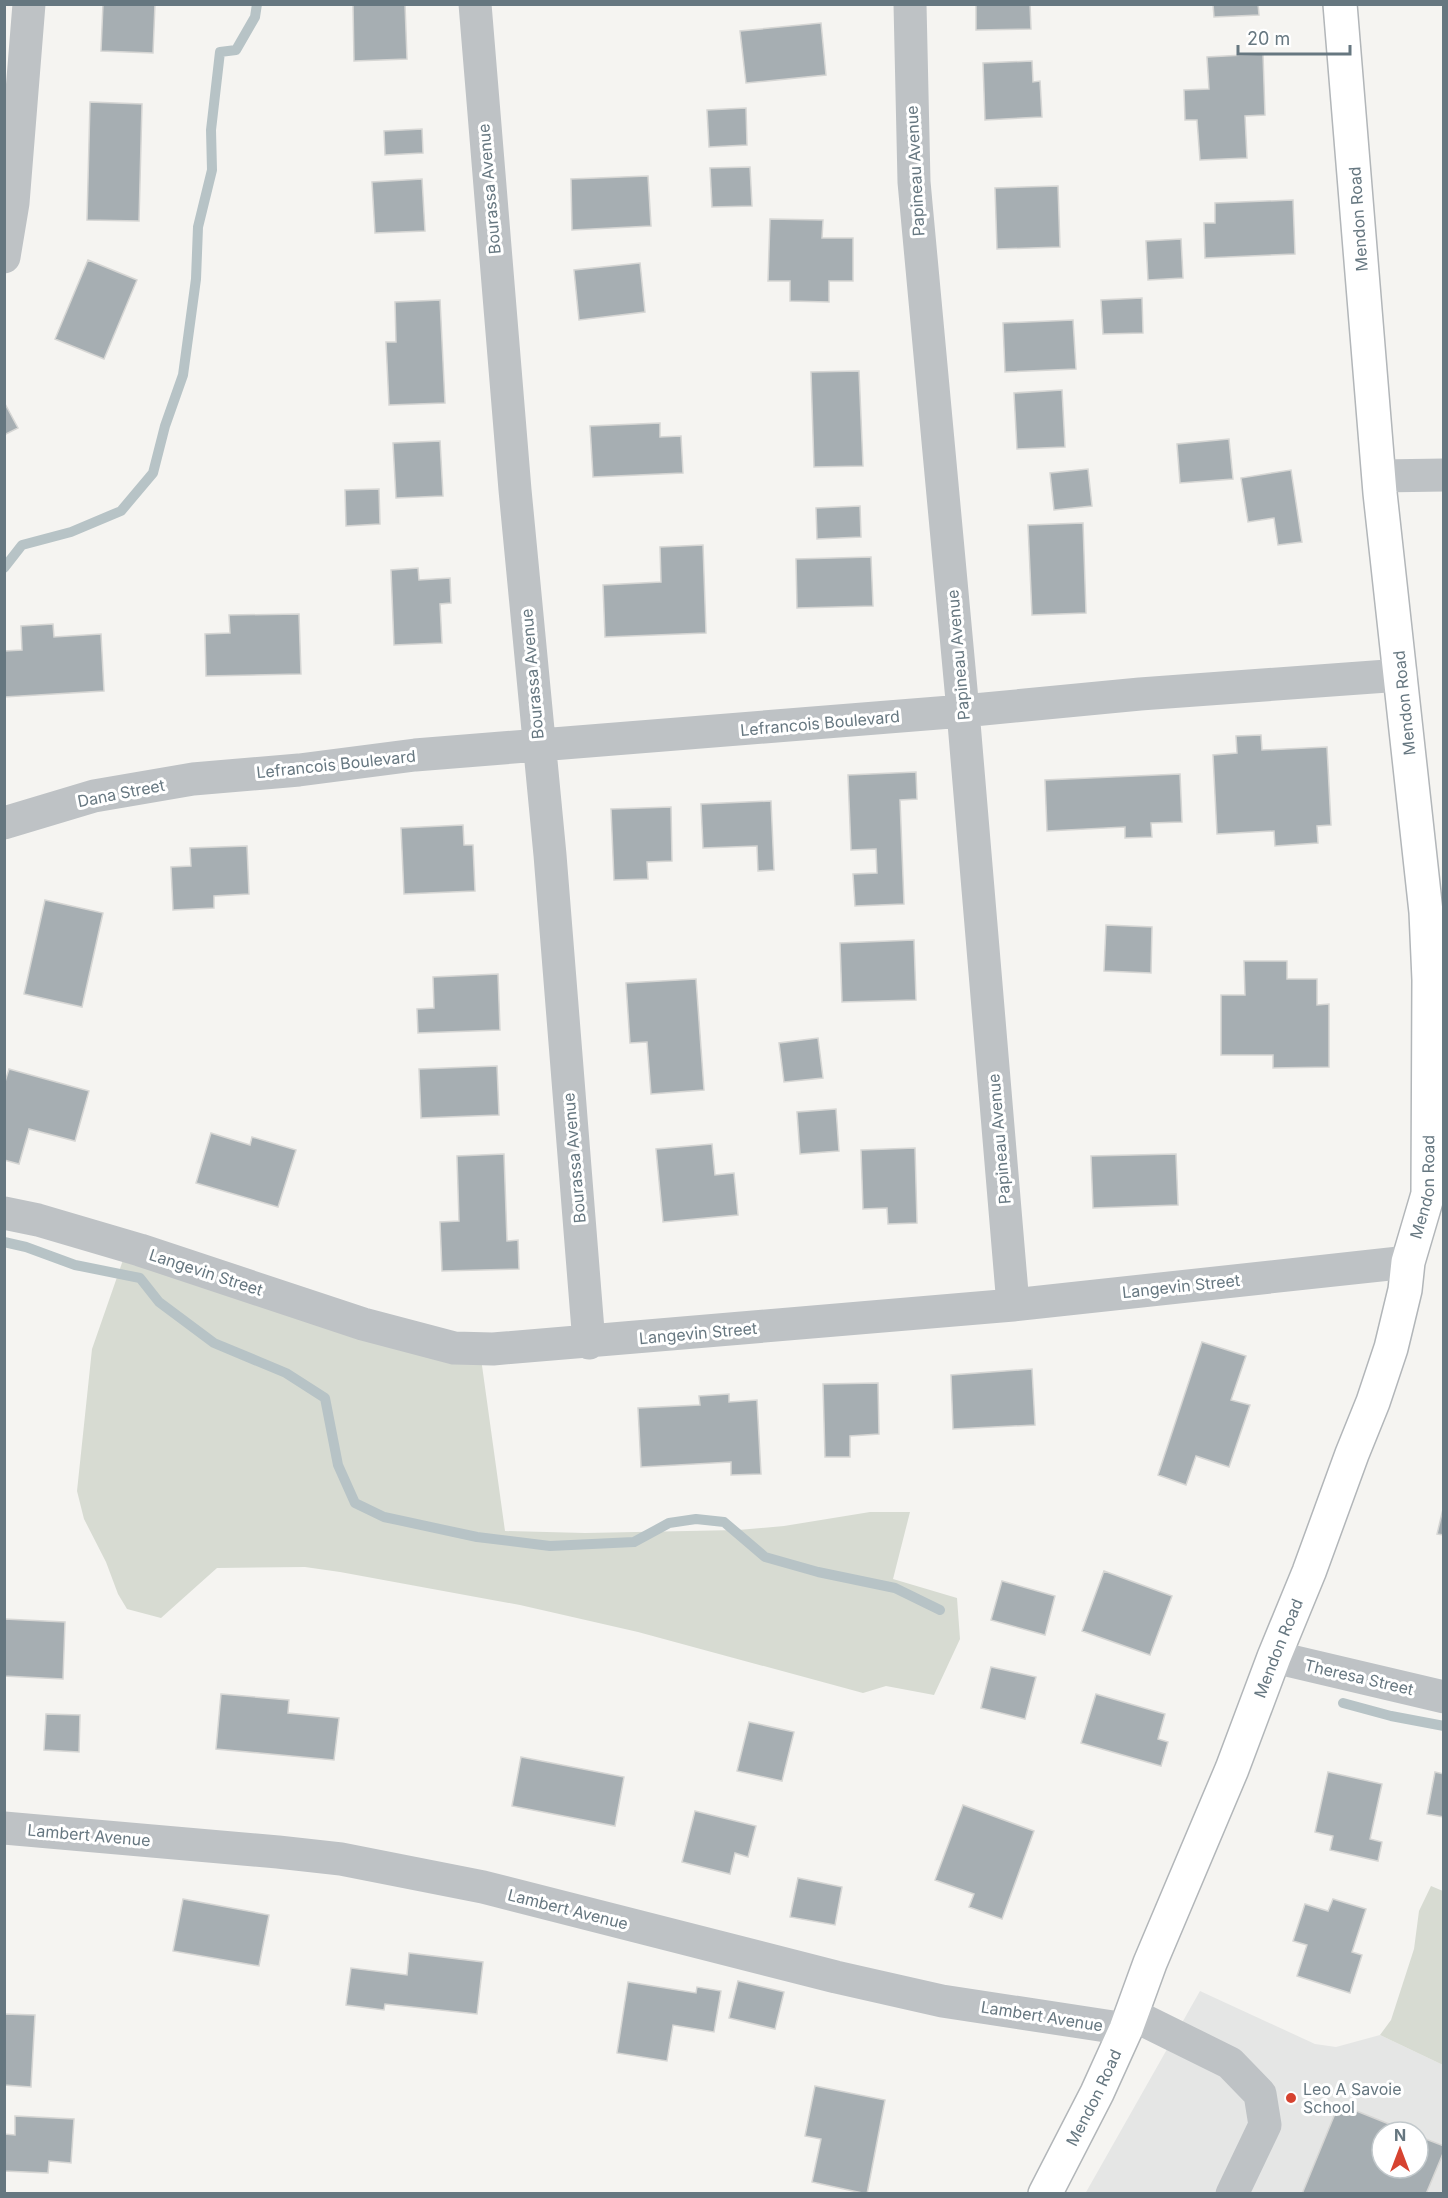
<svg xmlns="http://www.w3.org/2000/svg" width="1448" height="2198" viewBox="0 0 1448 2198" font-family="Inter,sans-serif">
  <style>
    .built { fill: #e5e6e5; fill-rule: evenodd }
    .green { fill: #d7dbd2 }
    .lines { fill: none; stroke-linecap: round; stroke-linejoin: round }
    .stream { stroke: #b7c3c6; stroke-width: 10 }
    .building { fill: #a6aeb2; stroke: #d6d6d4; stroke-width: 1.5 }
    .major-casing { stroke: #b2b6b9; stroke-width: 36 }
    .minor { stroke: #bec2c5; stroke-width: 33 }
    .major { stroke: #fff; stroke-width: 33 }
    .poi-dot { fill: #d64330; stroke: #fff; stroke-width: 2 }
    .labels { text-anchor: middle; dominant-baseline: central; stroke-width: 6; stroke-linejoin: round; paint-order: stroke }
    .street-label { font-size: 16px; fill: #667780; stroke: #fff }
    .poi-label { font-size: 16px; fill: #667780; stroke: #fff; text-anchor: start }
  </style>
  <rect width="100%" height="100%" fill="#f5f4f1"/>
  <path class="built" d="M1200,1991L1315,2044L1336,2047L1380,2035L1443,2065V2193L1085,2194ZM1382,2132H1418V2168H1382Z"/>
  <path class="green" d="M123,1260L479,1344L505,1531L585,1533L738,1530L784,1526L870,1512H910L893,1579L957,1598L960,1639L934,1695L886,1686L863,1693L638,1632L520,1605L340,1572L305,1567L217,1568L161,1618L127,1609L118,1594L106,1562L84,1519L77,1491L92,1349Z
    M1431,1886L1443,1891V2065L1380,2035L1391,2020L1414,1949L1419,1911Z"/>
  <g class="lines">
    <path class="stream" d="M4,568L22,545L71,532L121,511L153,473L165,426L183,375L196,279L198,227L212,170L211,130L220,52L236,50L255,17L257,4
      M4,1242L26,1247L75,1265L140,1278L159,1302L214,1343L286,1373L325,1398L338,1465L355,1503L384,1517L477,1537L550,1546L634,1542L669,1523L696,1519L724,1522L765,1557L818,1572L895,1588L940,1610
      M1343,1703L1391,1716L1444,1726"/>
  </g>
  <path class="building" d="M103,4H155L153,53L101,51Z
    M353,4H405L407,59L354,61Z
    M976,4H1030L1031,29L976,30Z
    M1213,4H1258L1259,15L1214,17Z
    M821,23L826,75L746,83L740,31Z
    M1263,54L1265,115L1245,116L1247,158L1200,160L1197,120H1185L1184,90L1209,89L1207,57Z
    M1032,61L1033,82L1040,81L1042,117L985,120L983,63Z
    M90,102L142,104L139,221L87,220Z
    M746,108L747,145L709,147L707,110Z
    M422,129L423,153L385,155L384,131Z
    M750,167L752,206L712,207L710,168Z
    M648,176L651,226L572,230L571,179Z
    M422,179L425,231L375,233L372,182Z
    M1058,186L1060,247L997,249L995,188Z
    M1293,200L1295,254L1205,258L1204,223H1215V203Z
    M770,219L823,220L822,238H853V281H829V302L790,301V281H768Z
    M1181,239L1183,278L1148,280L1146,241Z
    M88,260L137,280L104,359L55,339Z
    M640,263L645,312L579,320L574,270Z
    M1142,298L1143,333L1103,334L1101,300Z
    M440,300L445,403L389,405L386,342H396L395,302Z
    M1073,320L1076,369L1005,372L1003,323Z
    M859,371L863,466L814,467L811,372Z
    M1062,390L1065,447L1017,449L1014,393Z
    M4,402L18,428L4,435Z
    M660,423V437L681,436L683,473L593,477L590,426Z
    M1229,439L1233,479L1180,483L1177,444Z
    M440,441L443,496L396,498L393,443Z
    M1088,469L1092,506L1054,510L1050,473Z
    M1291,470L1302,542L1278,545L1274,518L1248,522L1241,478Z
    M379,489L380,524L346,526L345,490Z
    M860,506L861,537L817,539L816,508Z
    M1083,523L1086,613L1032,615L1028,525Z
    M703,545L706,633L605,637L603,585L661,582L660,547Z
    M871,557L873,606L797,608L796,559Z
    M418,568L419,580L450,578L451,603L440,604L442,643L394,645L391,570Z
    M299,614L301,674L206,676L205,634L230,633L229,615Z
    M53,624L54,637L101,634L104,691L4,697V651L22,650L21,626Z
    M1261,735L1262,750L1327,747L1331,825L1317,826L1318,843L1275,846L1274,831L1217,834L1213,755L1237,753L1236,736Z
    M916,772L917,799L900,800L904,904L855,906L853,874L877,873L876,849L851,850L848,775Z
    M1180,774L1182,822L1151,823L1152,837L1125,838V827L1047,831L1045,780Z
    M771,801L774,870L758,871L757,846L703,848L701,804Z
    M671,807L672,861L647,862L648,879L614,880L611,809Z
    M463,825L464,845H473L475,891L404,894L401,828Z
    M247,846L249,894L214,896V908L173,910L171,867L191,866L190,848Z
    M45,900L103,913L82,1007L24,994Z
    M1106,925L1152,927L1151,973L1104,971Z
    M914,940L916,1000L842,1002L840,943Z
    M1244,961H1287V979H1317V1005L1329,1004V1067L1273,1068V1055H1221V995H1245Z
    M498,974L500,1030L418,1033L417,1009L434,1008L433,977Z
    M696,979L704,1090L651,1094L647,1042L630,1043L626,983Z
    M818,1038L823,1078L784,1082L779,1043Z
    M497,1066L499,1115L421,1118L419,1069Z
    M9,1069L89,1091L75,1141L29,1129L19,1164L4,1160V1085Z
    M836,1109L839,1151L800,1154L797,1112Z
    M211,1133L250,1145L252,1137L296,1150L278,1207L196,1183Z
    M712,1144L715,1175L734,1173L738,1215L663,1222L656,1149Z
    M915,1148L917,1223L888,1224L887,1208L863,1209L861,1150Z
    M504,1154L507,1241L518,1240L519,1269L442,1271L440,1222L459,1221L457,1156Z
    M1176,1154L1178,1205L1093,1208L1091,1156Z
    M1202,1342L1246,1356L1231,1400L1250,1405L1229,1467L1196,1456L1186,1485L1158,1475Z
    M1032,1369L1035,1425L953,1429L951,1375Z
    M878,1383L879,1434L850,1436V1457H825L823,1384Z
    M729,1394V1402L757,1400L761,1474L731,1475V1462L641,1467L638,1408L700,1405L699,1396Z
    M1444,1505V1535L1437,1534Z
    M1104,1571L1172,1596L1150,1655L1082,1631Z
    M1002,1581L1055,1596L1045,1635L991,1620Z
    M4,1619L65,1622L63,1679L4,1676Z
    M991,1667L1036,1677L1025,1719L981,1708Z
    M221,1694L289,1700L288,1713L339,1718L334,1760L216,1749Z
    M1096,1694L1165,1714L1158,1739L1168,1742L1161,1766L1081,1743Z
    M46,1714L80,1715L79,1752L44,1750Z
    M749,1722L794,1732L782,1781L737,1771Z
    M521,1757L624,1777L615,1826L512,1806Z
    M1328,1772L1382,1784L1370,1839L1382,1842L1378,1861L1330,1850L1333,1836L1315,1832Z
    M1435,1772L1444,1774V1817L1427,1814Z
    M963,1805L1034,1831L1002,1919L969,1907L974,1894L935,1880Z
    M695,1811L756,1826L748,1857L735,1853L730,1874L682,1862Z
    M798,1878L842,1887L835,1925L790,1917Z
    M183,1899L269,1915L259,1966L173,1951Z
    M1333,1899L1366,1909L1352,1952L1362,1955L1350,1993L1297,1976L1307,1945L1293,1941L1305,1904L1328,1911Z
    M409,1953L483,1962L477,2014L385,2004L384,2010L346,2005L351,1968L407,1975Z
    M738,1981L784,1992L775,2029L729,2018Z
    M628,1982L696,1993L697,1987L721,1991L714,2032L673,2025L667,2061L617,2053Z
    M4,2014L35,2015L31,2087L4,2085Z
    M815,2086L885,2100L867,2194L812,2182L821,2139L805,2136Z
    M1339,2104L1409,2132H1382V2168H1418V2136L1444,2146V2151L1426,2194H1302Z
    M15,2116L74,2119L71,2163L49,2161L48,2173L4,2171V2134L15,2135Z"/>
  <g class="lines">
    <g class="major-casing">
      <g id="major">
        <path id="s1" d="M1045,2194L1097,2093L1126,2029L1150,1963L1232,1769L1274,1657L1309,1572L1352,1454L1373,1402L1391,1348L1405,1290L1408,1262L1428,1194L1429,980L1426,912L1380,493L1340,4"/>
      </g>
    </g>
    <path class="minor" d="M475,4L515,490L550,855L589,1343
      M910,4L914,182L963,711L1013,1305
      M4,257L13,203L29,4
      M1380,476L1444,475
      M4,823L94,796L193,779L299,770L415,755L963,711L1140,694L1401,675
      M4,1213L38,1220L140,1250L363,1324L454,1348L493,1349L1013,1305L1408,1262
      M1274,1657L1444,1697
      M4,1828L278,1852L341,1859L483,1887L836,1977L942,2001L1126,2029
      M1131,2014L1230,2063L1260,2094L1265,2125L1232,2194"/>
    <use href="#major" class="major"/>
  </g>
  <circle class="poi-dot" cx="1291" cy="2098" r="6"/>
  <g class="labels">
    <g class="street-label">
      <text transform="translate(915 171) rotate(-93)">Papineau Avenue</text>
      <text transform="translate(489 189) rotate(-95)">Bourassa Avenue</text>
      <text transform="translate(1358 219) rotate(-94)">Mendon Road</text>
      <text transform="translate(958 655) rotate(-95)">Papineau Avenue</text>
      <text transform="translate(532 674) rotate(-95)">Bourassa Avenue</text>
      <text transform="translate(1404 703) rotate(-96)">Mendon Road</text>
      <text transform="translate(820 723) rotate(-5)">Lefrancois Boulevard</text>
      <text transform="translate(336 764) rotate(-6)">Lefrancois Boulevard</text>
      <text transform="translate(121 793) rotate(-11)">Dana Street</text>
      <text transform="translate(999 1139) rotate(-95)">Papineau Avenue</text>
      <text transform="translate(574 1158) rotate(-95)">Bourassa Avenue</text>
      <text stroke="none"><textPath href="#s1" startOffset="1080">Mendon Road</textPath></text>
      <text transform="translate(206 1272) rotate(18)">Langevin Street</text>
      <text transform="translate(1181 1286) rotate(-6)">Langevin Street</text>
      <text transform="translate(698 1333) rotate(-5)">Langevin Street</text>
      <text stroke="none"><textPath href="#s1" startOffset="594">Mendon Road</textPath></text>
      <text transform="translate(1359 1677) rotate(13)">Theresa Street</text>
      <text transform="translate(89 1835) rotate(5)">Lambert Avenue</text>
      <text transform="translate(568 1909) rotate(14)">Lambert Avenue</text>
      <text transform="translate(1042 2016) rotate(9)">Lambert Avenue</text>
      <text stroke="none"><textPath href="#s1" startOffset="108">Mendon Road</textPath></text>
    </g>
    <g class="poi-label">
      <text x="1303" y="2089">Leo A Savoie<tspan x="1303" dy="18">School</tspan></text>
    </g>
  </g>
  <rect width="1448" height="2198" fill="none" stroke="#667780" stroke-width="12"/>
  <g transform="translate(1400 2150)"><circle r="28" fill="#ffffff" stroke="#c2c9cc" stroke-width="1.5"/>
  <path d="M0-4.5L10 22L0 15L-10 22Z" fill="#d64330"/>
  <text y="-9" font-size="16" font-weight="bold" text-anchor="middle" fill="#667780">N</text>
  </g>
  <path d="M1238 45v9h112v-9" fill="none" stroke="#667780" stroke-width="3"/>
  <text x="1247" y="45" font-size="18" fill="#667780" stroke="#ffffff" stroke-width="4.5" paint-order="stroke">20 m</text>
</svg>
